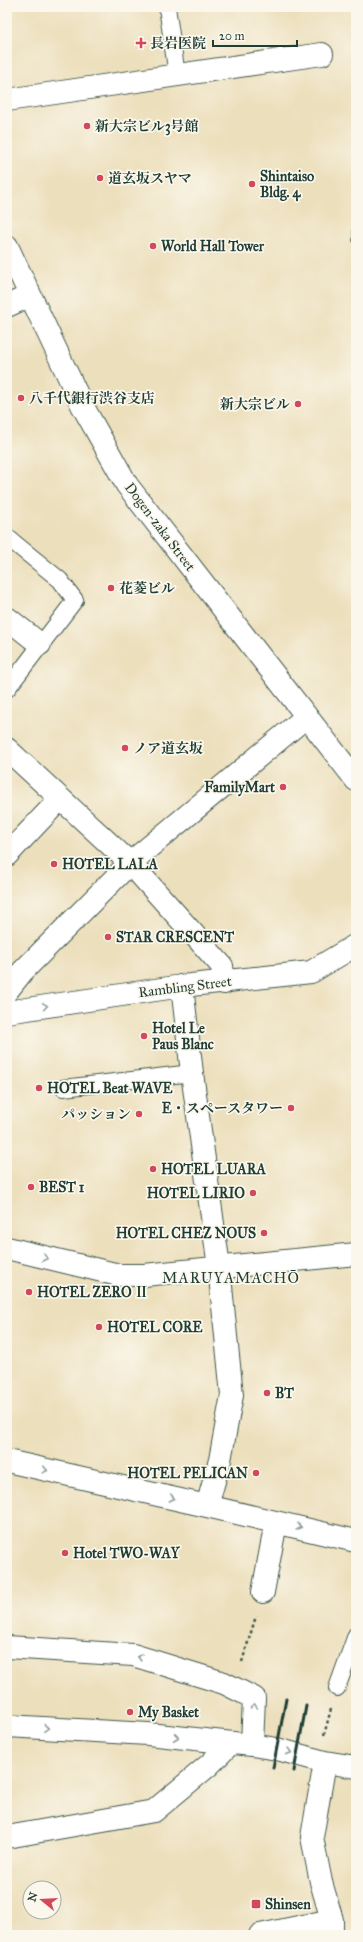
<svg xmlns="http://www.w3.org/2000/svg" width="363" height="1942" viewBox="0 0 363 1942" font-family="'IM FELL Great Primer','Noto Serif JP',serif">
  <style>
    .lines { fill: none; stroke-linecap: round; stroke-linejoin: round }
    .lane-casing { stroke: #3e5548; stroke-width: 18 }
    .street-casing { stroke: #3e5548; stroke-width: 24 }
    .secondary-casing { stroke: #3e5548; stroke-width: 24 }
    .path { stroke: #3e5548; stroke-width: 2.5; stroke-dasharray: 3 3; stroke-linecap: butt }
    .lane { stroke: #fff; stroke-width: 16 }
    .street { stroke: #fff; stroke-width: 22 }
    .secondary { stroke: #fff; stroke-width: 22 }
    .rail { stroke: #1f3d34; stroke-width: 3 }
    .oneway { stroke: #8f9e9a }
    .poi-dot { fill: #d1495b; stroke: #fbf7ec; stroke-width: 1.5 }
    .labels { text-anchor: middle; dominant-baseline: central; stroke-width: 3.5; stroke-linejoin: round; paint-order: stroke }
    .poi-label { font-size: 14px; font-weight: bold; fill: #1f3d34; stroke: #fbf7ec; text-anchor: start }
    .street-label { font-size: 14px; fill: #1f3d34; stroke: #fbf7ec }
    .neighbourhood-label { font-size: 15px; letter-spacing: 1px; fill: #1f3d34; stroke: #fbf7ec }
  </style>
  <rect width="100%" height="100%" fill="#fbf7ec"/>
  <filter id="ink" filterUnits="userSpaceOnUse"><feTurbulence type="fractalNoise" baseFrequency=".025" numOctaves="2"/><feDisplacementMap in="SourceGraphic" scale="8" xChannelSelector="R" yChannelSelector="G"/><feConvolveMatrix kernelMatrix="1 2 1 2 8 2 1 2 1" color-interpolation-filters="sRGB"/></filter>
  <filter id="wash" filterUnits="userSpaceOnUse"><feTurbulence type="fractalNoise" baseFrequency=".012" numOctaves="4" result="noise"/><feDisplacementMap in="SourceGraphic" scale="16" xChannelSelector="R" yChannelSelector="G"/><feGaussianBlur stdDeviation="0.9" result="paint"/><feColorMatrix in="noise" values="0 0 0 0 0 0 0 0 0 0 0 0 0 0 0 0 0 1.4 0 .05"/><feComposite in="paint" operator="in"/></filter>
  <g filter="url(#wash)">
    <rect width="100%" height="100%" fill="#ecdfbc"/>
  </g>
  <g filter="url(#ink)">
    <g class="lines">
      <g class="lane-casing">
        <path id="lane" d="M167,7L177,75
          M7,537L60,580L75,600L7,689
          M63,1088L192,1073
          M337,1688L356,1635"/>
      </g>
      <g class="street-casing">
        <path id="street" d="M7,100L322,54
          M7,306L29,296
          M7,618L40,644
          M7,749L130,863L222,966L224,983
          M7,855L60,799
          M7,991L22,972L130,863L306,717
          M7,1012L182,986L192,1073L219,1267L232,1395L220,1460L207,1506
          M7,1248L119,1275H144L356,1254
          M7,1461L207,1506L356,1541
          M263,1592L276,1522
          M7,1647L133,1655L224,1683L254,1698L252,1745
          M7,1726L148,1734L252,1745L277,1749L325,1762L356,1767
          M325,1762L312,1837L321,1882L332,1920V1935
          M7,1837L154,1811L209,1765L230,1744
          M260,1935L332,1920"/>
      </g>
      <g class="secondary-casing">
        <path id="secondary" d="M7,246L82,405L127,485L356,780
          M182,986L311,972L356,945"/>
      </g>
      <path class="path" d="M345,7H350
        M242,1662L256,1616
        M324,1735L331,1709"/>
      <use href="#lane" class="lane"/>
      <use href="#street" class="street"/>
      <use href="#secondary" class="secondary"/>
      <path class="rail" d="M354,218V241
        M273,1768L286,1699
        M294,1771L306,1706"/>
    </g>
    <defs><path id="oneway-chevron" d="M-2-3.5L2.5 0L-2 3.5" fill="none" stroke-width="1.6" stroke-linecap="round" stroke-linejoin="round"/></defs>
    <g class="oneway">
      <use href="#oneway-chevron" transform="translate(45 1006) rotate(-9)"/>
      <use href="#oneway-chevron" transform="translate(45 1258) rotate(14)"/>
      <use href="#oneway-chevron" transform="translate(45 1470) rotate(13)"/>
      <use href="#oneway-chevron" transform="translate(172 1498) rotate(12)"/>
      <use href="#oneway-chevron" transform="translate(299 1527) rotate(14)"/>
      <use href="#oneway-chevron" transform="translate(140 1657) rotate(-163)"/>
      <use href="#oneway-chevron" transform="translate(254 1706) rotate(-88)"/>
      <use href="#oneway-chevron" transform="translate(46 1728) rotate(3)"/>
      <use href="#oneway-chevron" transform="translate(176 1737) rotate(7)"/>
      <use href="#oneway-chevron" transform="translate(289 1752) rotate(16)"/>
    </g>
  </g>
  <g class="poi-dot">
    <path d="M139 37h4v4h4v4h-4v4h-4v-4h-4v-4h4z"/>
    <circle cx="87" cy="126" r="4"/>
    <circle cx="100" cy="178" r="4"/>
    <circle cx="252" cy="184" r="4"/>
    <circle cx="153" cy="246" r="4"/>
    <circle cx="21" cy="398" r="4"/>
    <circle cx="298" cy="404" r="4"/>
    <circle cx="111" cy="588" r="4"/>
    <circle cx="125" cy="748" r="4"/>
    <circle cx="283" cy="787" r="4"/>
    <circle cx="54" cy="864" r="4"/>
    <circle cx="108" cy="937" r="4"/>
    <circle cx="144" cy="1036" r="4"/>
    <circle cx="39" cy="1088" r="4"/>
    <circle cx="291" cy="1108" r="4"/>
    <circle cx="139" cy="1114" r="4"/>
    <circle cx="153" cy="1169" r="4"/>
    <circle cx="31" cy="1187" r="4"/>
    <circle cx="253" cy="1193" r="4"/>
    <circle cx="264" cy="1233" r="4"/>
    <circle cx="29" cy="1292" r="4"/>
    <circle cx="99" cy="1327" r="4"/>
    <circle cx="267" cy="1393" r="4"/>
    <circle cx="256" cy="1473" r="4"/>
    <circle cx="65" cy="1553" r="4"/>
    <circle cx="130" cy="1712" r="4"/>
    <rect x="251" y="1899" width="10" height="10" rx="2"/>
  </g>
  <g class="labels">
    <g class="poi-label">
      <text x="150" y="43">長岩医院</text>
      <text x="95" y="126">新大宗ビル3号館</text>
      <text x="260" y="176">Shintaiso<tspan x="260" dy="16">Bldg. 4</tspan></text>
      <text x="108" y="178">道玄坂スヤマ</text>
      <text x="161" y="246">World Hall Tower</text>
      <text x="29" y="398">八千代銀行渋谷支店</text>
      <text x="290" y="404" text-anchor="end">新大宗ビル</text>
      <text x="119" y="588">花菱ビル</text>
      <text x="133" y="748">ノア道玄坂</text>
      <text x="275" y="787" text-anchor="end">FamilyMart</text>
      <text x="62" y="864">HOTEL LALA</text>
      <text x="116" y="937">STAR CRESCENT</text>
      <text x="152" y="1028">Hotel Le<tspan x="152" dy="16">Paus Blanc</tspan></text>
      <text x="47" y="1088">HOTEL Beat WAVE</text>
      <text x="283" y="1108" text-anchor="end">E・スペースタワー</text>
      <text x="131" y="1114" text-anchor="end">パッション</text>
      <text x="161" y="1169">HOTEL LUARA</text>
      <text x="39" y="1187">BEST 1</text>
      <text x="245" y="1193" text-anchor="end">HOTEL LIRIO</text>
      <text x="256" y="1233" text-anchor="end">HOTEL CHEZ NOUS</text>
      <text x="37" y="1292">HOTEL ZERO Ⅱ</text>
      <text x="107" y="1327">HOTEL CORE</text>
      <text x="275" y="1393">BT</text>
      <text x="248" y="1473" text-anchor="end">HOTEL PELICAN</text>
      <text x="73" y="1553">Hotel TWO-WAY</text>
      <text x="138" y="1712">My Basket</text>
      <text x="265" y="1904">Shinsen</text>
    </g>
    <g class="street-label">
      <text transform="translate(160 527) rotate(53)">Dogen-zaka Street</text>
      <text transform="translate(185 987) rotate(-7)">Rambling Street</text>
    </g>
    <g class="neighbourhood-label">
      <text x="231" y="1278">MARUYAMACHŌ</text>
    </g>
  </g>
  <rect width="363" height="1942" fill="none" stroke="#fbf7ec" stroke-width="24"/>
  <g transform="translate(42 1900) rotate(288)"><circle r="19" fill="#fbf7ec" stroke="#a3ada2"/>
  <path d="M0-3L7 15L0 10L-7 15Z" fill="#d1495b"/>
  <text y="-6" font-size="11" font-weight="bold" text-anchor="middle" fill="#1f3d34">N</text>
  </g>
  <path d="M213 40v6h84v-6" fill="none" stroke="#1f3d34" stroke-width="2"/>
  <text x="219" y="40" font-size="12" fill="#1f3d34" stroke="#fbf7ec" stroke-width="3" paint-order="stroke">20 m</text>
</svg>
